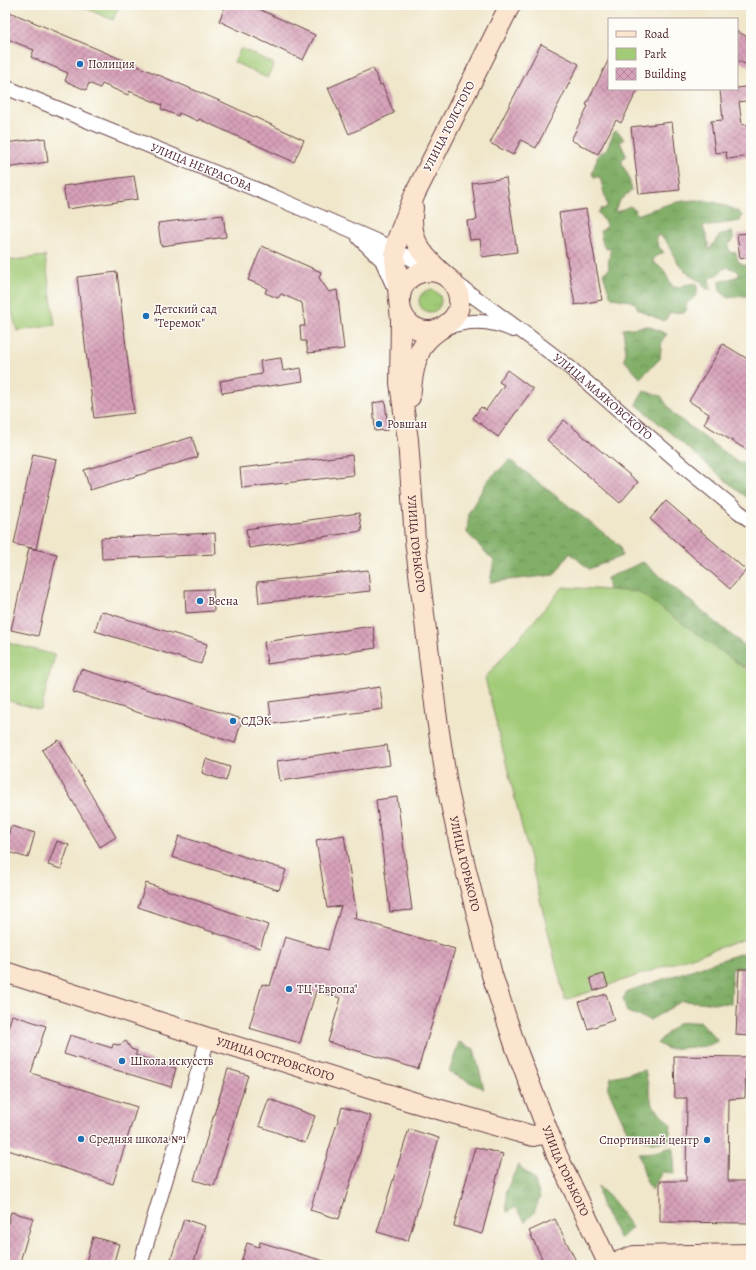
<svg xmlns="http://www.w3.org/2000/svg" width="756" height="1270" viewBox="0 0 756 1270" font-family="Alegreya,serif">
  <style>
    .grass { fill: url(#grass-tufts); stroke: #767551 }
    .forest { fill: url(#forest-crowns); stroke: #66674a }
    .green { fill: #a2cb77; stroke: #767551 }
    .building { fill: url(#building-cross-hatch) }
    .lines { fill: none; stroke-linecap: round; stroke-linejoin: round }
    .street-casing { stroke: #633d43; stroke-width: 16 }
    .secondary-casing { stroke: #633d43; stroke-width: 22 }
    .street { stroke: #fff; stroke-width: 14 }
    .secondary { stroke: #fce5cf; stroke-width: 20 }
    .poi-dot { fill: #1f6fb2; stroke: #fdfcf7; stroke-width: 1.5 }
    .labels { text-anchor: middle; dominant-baseline: central; stroke-width: 3; stroke-linejoin: round; paint-order: stroke }
    .poi-label { font-size: 12px; fill: #4a1f2b; stroke: #fdfcf7; text-anchor: start }
    .street-label { font-size: 12px; fill: #4a1f2b; stroke: #fdfcf7 }
  </style>
  <defs>
    <pattern id="grass-tufts" width="24" height="20" patternUnits="userSpaceOnUse"><rect width="24" height="20" fill="#a2cb77"/><path d="M3 7l-1-3M5 7V3M7 7l1-3M15 17l-1-3M17 17v-4M19 17l1-3" fill="none" stroke="#8dae67"/></pattern>
    <pattern id="forest-crowns" width="20" height="18" patternUnits="userSpaceOnUse"><rect width="20" height="18" fill="#81af68"/><path d="M2 6a3 3 0 1 1 6 0M12 15a3 3 0 1 1 6 0" fill="none" stroke="#6c8e56"/></pattern>
    <pattern id="building-cross-hatch" width="8" height="8" patternUnits="userSpaceOnUse"><rect width="8" height="8" fill="#d7a1b9"/><path d="M0 0l8 8M0 8l8-8" fill="none" stroke="#b08397"/></pattern>
  </defs>
  <rect width="100%" height="100%" fill="#fdfcf7"/>
  <filter id="ink" filterUnits="userSpaceOnUse"><feTurbulence type="fractalNoise" baseFrequency=".025" numOctaves="2"/><feDisplacementMap in="SourceGraphic" scale="8" xChannelSelector="R" yChannelSelector="G"/><feConvolveMatrix kernelMatrix="1 2 1 2 8 2 1 2 1" color-interpolation-filters="sRGB"/></filter>
  <filter id="wash" filterUnits="userSpaceOnUse"><feTurbulence type="fractalNoise" baseFrequency=".012" numOctaves="4" result="noise"/><feDisplacementMap in="SourceGraphic" scale="16" xChannelSelector="R" yChannelSelector="G"/><feGaussianBlur stdDeviation="0.9" result="paint"/><feColorMatrix in="noise" values="0 0 0 0 0 0 0 0 0 0 0 0 0 0 0 0 0 1.4 0 .05"/><feComposite in="paint" operator="in"/></filter>
  <g filter="url(#wash)">
    <rect width="100%" height="100%" fill="#f0e7cb"/>
    <path class="grass" d="M419 301a11 11 0 1 1 22 0a11 11 0 1 1-22 0Z"/>
    <path class="forest" d="M616,131L621,135L624,140L620,142L626,155L622,160V164L628,175L632,190L619,201L615,210L616,212L630,206L635,210L637,215C668,204 693,193 726,206C732,208 737,210 742,215L740,221L709,226L704,225L703,228L707,237L709,250L719,236L731,231H732L733,237L732,242L729,243L728,246L729,251L732,253L736,252L738,261L751,269V296H743L728,298L720,291L719,282L736,277L740,274L736,270L727,267C723,269 722,271 719,273C716,276 712,276 709,280L711,289H706L700,280H697C689,274 682,269 676,260C670,250 669,240 658,235L656,238L658,246L664,252L654,258L653,262L663,269L672,286L678,288L684,285L696,283C700,295 695,297 686,304L687,309L685,312L669,313L666,320L664,321L645,313L638,309L636,304L630,301L613,298L610,295L603,273L608,270L609,268C607,262 611,255 610,248L606,249L603,245L600,231L606,228V224L598,212L601,209L606,208L607,205L600,177H594L592,174L598,155L606,150L614,132Z
      M648,326L667,334L662,340L660,359L640,378L624,360L626,352L623,329Z
      M644,391L661,396L673,414L737,462H751V500L737,490L636,404Z
      M510,460L620,546L622,556L589,569L570,553L554,575L490,582L494,561L467,533L469,512L488,480Z
      M643,562L751,651V669L726,660L610,598L607,578Z
      M751,950V967L732,969L731,1004L682,1001L650,1020L627,1012L623,998L628,991Z
      M700,1021L718,1041L707,1046L667,1049L657,1043L678,1023Z
      M459,1042L474,1049L484,1089L449,1072Z
      M645,1070L652,1104L671,1125L669,1141L653,1143L629,1135L608,1089L611,1077Z
      M673,1147L675,1173L662,1172L652,1190L646,1181L639,1153L654,1152Z
      M518,1165L534,1179L540,1197L534,1213L525,1222L516,1207L507,1212L506,1191Z
      M598,1186L611,1198L632,1228L620,1239L601,1205Z"/>
    <path class="green" d="M78,5H119L113,20Z
      M241,48L274,64L267,78L234,62Z
      M45,256L55,325L17,331L5,283V261Z
      M563,587L639,592L751,673V937L565,1000L485,678Z
      M5,642L55,655L41,710L5,700Z"/>
    <g id="blocks">
      <path class="building" d="M226,5H250L315,35L303,60L219,21Z
        M5,10L220,101L304,140L294,162L199,119L198,121L179,113L178,116L161,109L162,105L129,91L128,95L102,84L100,88L89,83L86,90L65,81L68,73L31,57L34,50L5,38Z
        M737,31L751,39V67L737,60Z
        M541,44L579,64L536,148L521,140L513,155L490,143Z
        M609,59V89H638L621,123L616,120L598,154L571,140L588,106L586,105Z
        M373,68L380,85L382,84L394,113L349,134L328,88Z
        M751,86V100L739,102L742,125L751,124V156L727,159L726,152L715,153L711,121L723,120L720,90L737,89V88Z
        M672,122L680,190L639,194L631,127Z
        M45,138L48,162L5,168V143Z
        M134,176L138,199L67,209L63,186Z
        M506,178L517,252L482,257L480,239L470,240L467,221L477,220L472,183Z
        M586,209L602,300L575,305L559,213Z
        M223,215L226,237L161,246L158,223Z
        M751,233V257L740,259L737,234Z
        M262,246L321,272L319,278L329,292L337,290L344,349L308,353L306,341H301L300,326H305L302,303L281,294L278,298L265,293L267,288L248,280Z
        M117,272L134,413L94,418L77,277Z
        M723,344L751,361V443L747,450L704,424L709,414L689,401Z
        M281,358L283,371L301,368L303,381L222,393L220,381L262,374L260,361Z
        M507,370L533,389L498,437L473,418L481,407L486,410L504,385L499,382Z
        M385,401L388,430L375,431L373,403Z
        M564,420L638,482L620,503L547,440Z
        M192,437L198,457L90,490L84,470Z
        M33,454L56,459L36,549L14,544Z
        M352,455L354,475L242,488L240,468Z
        M666,501L746,570L730,589L650,519Z
        M359,513L362,531L249,548L246,529Z
        M215,533L216,554L102,559L101,538Z
        M29,548L57,554L38,636L11,630Z
        M368,570L370,591L259,603L257,582Z
        M213,589L214,611L186,613L185,590Z
        M101,611L207,644L201,664L95,631Z
        M373,626L376,648L267,664L264,642Z
        M81,669L242,719L235,743L73,692Z
        M380,687L383,709L272,724L269,702Z
        M59,740L116,837L100,847L42,750Z
        M387,745L390,765L280,781L277,761Z
        M206,759L230,767L226,781L202,773Z
        M397,797L412,910L390,912L376,800Z
        M11,826L35,833L28,858L5,851V845Z
        M344,835L357,917L353,918L455,949L418,1069L328,1042L341,998L316,991L300,1043L249,1028L262,984L270,986L285,937L328,950L341,906L327,908L316,840Z
        M179,836L286,870L279,890L172,857Z
        M57,841L69,845L61,869L48,865Z
        M146,883L268,925L260,948L138,907Z
        M739,969H751V1036L736,1035Z
        M604,974L608,986L594,991L590,978Z
        M606,994L614,1020L588,1029L579,1002Z
        M12,1015L46,1026L31,1073L137,1107L113,1184L5,1149V1038Z
        M70,1035L112,1048L113,1044L119,1045L126,1041L131,1049L137,1051L135,1055L176,1068L171,1087L64,1054Z
        M674,1056L746,1057L745,1098L729,1099L728,1181H751V1223L660,1222V1181H686L687,1098H675Z
        M228,1069L248,1075L214,1186L194,1180Z
        M269,1099L315,1116L305,1143L259,1126Z
        M342,1107L371,1116L339,1219L310,1210Z
        M409,1129L439,1138L408,1241L377,1232Z
        M475,1147L503,1154L482,1234L454,1226Z
        M11,1212L33,1218L19,1265H5V1233Z
        M184,1219L205,1226L193,1265H169Z
        M555,1219L578,1265H545L529,1231Z
        M93,1237L119,1244L113,1265H85Z
        M260,1242L327,1262V1265H240L247,1243L259,1247Z"/>
    </g>
  </g>
  <g filter="url(#ink)">
    <use href="#blocks" fill-opacity="0" stroke="#633d43" stroke-width="1"/>
    <g class="lines">
      <g class="street-casing">
        <g id="street">
          <path id="s1" d="M5,87L270,195L383,244L433,270"/>
          <path d="M359,238L382,260L393,285"/>
          <path id="s2" d="M454,282L531,338L569,367L689,471L739,512L751,521"/>
          <path d="M443,328C470,320 487,319 513,330"/>
          <path d="M140,1265L208,1038"/>
        </g>
      </g>
      <g class="secondary-casing">
        <g id="secondary">
          <path id="s3" d="M510,5L415,194L397,240L395,258L401,320L400,383L408,440L415,540L436,712L448,791L463,858L492,975L516,1048L557,1155L609,1265"/>
          <path d="M413,208C408,240 422,255 444,275"/>
          <path d="M410,397C412,379 414,359 424,344C436,326 462,324 459,298C458,290 455,284 449,279C443,273 433,270 424,272C388,278 394,332 430,331C434,331 438,329 442,328"/>
          <path id="s4" d="M5,972L208,1038L413,1102L533,1136L548,1133"/>
          <path d="M609,1265L634,1256L751,1254"/>
        </g>
      </g>
      <use href="#street" class="street"/>
      <use href="#secondary" class="secondary"/>
    </g>
  </g>
  <g class="poi-dot">
    <circle cx="80" cy="64" r="4"/>
    <circle cx="146" cy="316" r="4"/>
    <circle cx="379" cy="424" r="4"/>
    <circle cx="200" cy="601" r="4"/>
    <circle cx="233" cy="721" r="4"/>
    <circle cx="289" cy="989" r="4"/>
    <circle cx="122" cy="1061" r="4"/>
    <circle cx="81" cy="1139" r="4"/>
    <circle cx="707" cy="1140" r="4"/>
  </g>
  <g class="labels">
    <g class="poi-label">
      <text x="88" y="64">Полиция</text>
      <text x="154" y="309">Детский сад<tspan x="154" dy="14">"Теремок"</tspan></text>
      <text x="387" y="424">Ровшан</text>
      <text x="208" y="601">Весна</text>
      <text x="241" y="721">СДЭК</text>
      <text x="297" y="989">ТЦ "Европа"</text>
      <text x="130" y="1061">Школа искусств</text>
      <text x="89" y="1139">Средняя школа №1</text>
      <text x="699" y="1140" text-anchor="end">Спортивный центр</text>
    </g>
    <g class="street-label">
      <text transform="translate(449 126) rotate(-63)">УЛИЦА ТОЛСТОГО</text>
      <text stroke="none"><textPath href="#s1" startOffset="212">УЛИЦА НЕКРАСОВА</textPath></text>
      <text stroke="none"><textPath href="#s2" startOffset="188">УЛИЦА МАЯКОВСКОГО</textPath></text>
      <text stroke="none"><textPath href="#s3" startOffset="566">УЛИЦА ГОРЬКОГО</textPath></text>
      <text stroke="none"><textPath href="#s3" startOffset="890">УЛИЦА ГОРЬКОГО</textPath></text>
      <text stroke="none"><textPath href="#s4" startOffset="284">УЛИЦА ОСТРОВСКОГО</textPath></text>
      <text stroke="none"><textPath href="#s3" startOffset="1214">УЛИЦА ГОРЬКОГО</textPath></text>
    </g>
  </g>
  <rect width="756" height="1270" fill="none" stroke="#fdfcf7" stroke-width="20"/>
  <rect x="608" y="18" width="130" height="72" fill="#fdfcf7" stroke="#b5a4a5"/>
  <rect x="616" y="31" width="20" height="6" fill="#fce5cf" stroke="#b5a4a5"/>
  <text x="644" y="38" font-size="12" fill="#4a1f2b">Road</text>
  <rect x="616" y="48" width="20" height="12" fill="#a2cb77" stroke="#b5a4a5"/>
  <text x="644" y="58" font-size="12" fill="#4a1f2b">Park</text>
  <rect x="616" y="68" width="20" height="12" fill="url(#building-cross-hatch)" stroke="#b5a4a5"/>
  <text x="644" y="78" font-size="12" fill="#4a1f2b">Building</text>
</svg>
